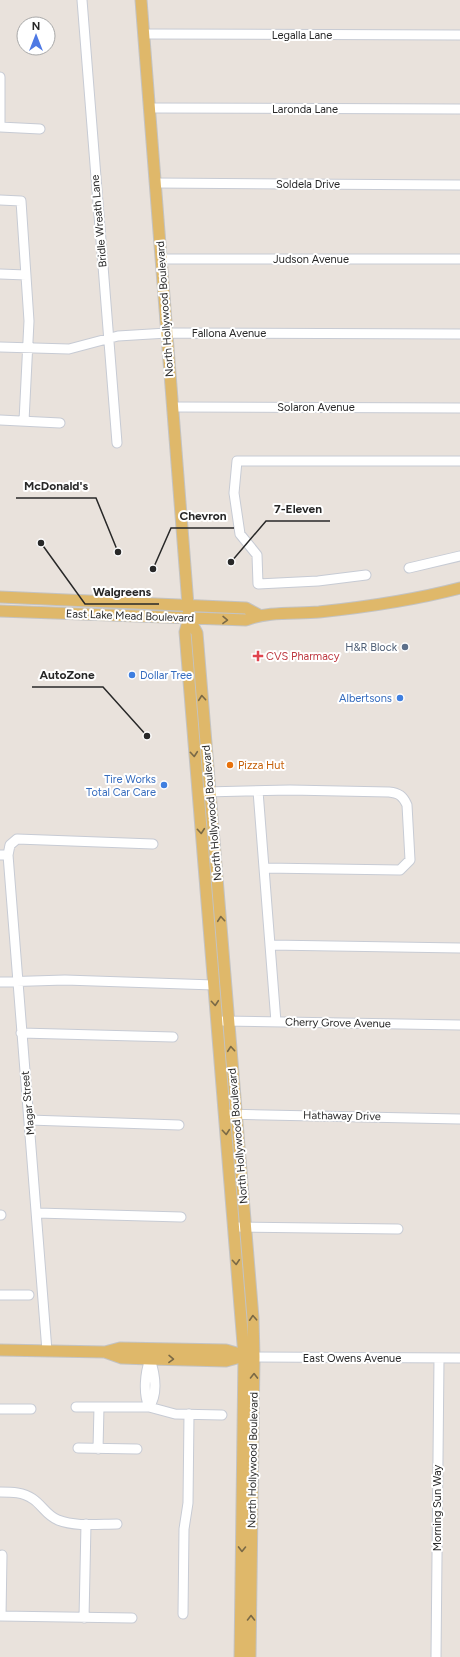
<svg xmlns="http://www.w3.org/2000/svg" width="460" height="1657" viewBox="0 0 460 1657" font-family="Figtree,sans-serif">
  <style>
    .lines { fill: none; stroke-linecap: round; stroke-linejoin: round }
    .minor-casing { stroke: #c7cbd4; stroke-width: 11 }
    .major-casing { stroke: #c3c3c3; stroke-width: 13 }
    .minor { stroke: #fff; stroke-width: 9 }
    .major { stroke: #dfb86a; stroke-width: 11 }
    .oneway { stroke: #7a6946 }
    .service-dot { fill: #5c6f8a; stroke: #fff; stroke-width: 1.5 }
    .health-dot { fill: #e0444e; stroke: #fff; stroke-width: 1.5 }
    .shop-dot { fill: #3f7fe0; stroke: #fff; stroke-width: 1.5 }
    .food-dot { fill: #e8710a; stroke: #fff; stroke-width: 1.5 }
    .labels { text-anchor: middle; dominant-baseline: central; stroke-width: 4; stroke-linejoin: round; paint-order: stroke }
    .street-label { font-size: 11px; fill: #282828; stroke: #fff }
    .service-label { font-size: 11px; fill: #4e5e75; stroke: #fff; text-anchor: end }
    .health-label { font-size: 11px; fill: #be3a42; stroke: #fff; text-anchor: start }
    .shop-label { font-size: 11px; fill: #366cbe; stroke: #fff; text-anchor: end }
    .food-label { font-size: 11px; fill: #c56008; stroke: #fff; text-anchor: start }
    .leader { fill: none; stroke: #282828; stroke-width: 1.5 }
    .callout-dot { fill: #282828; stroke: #fff; stroke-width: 1.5 }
    .callout-label { font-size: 12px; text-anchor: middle; font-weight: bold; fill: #282828; stroke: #fff; stroke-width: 4; stroke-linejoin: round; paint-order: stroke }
  </style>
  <rect width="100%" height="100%" fill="#e9e2dc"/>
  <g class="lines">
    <g class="minor-casing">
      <path id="minor" d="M82,0L117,443
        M144,34L460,35
        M0,77V125
        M149,108L460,109
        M0,127L40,129
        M155,183L460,185
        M0,200L21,201L29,321L24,421
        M161,259H460
        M0,274L26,275
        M0,347L69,349L118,336L167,333L460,334
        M173,407L460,408
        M0,420L60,423
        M409,568L460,556
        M366,575L318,581L258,584L257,555L240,534L234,493L237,461H460
        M258,791L276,1022
        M205,792L290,790L389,792C399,793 403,796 407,805L410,860L400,870L264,868
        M0,855H8L10,845L17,839L153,844
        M8,855L47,1351
        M270,945L460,948
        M0,982L65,980L214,985
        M223,1021L460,1025
        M21,1033L173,1037
        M224,1114L460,1119
        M29,1120L179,1125
        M37,1213L181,1217
        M0,1215H1
        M233,1227L398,1229
        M0,1295H29
        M254,1357L460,1358
        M76,1407H149L175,1414L222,1415
        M149,1407C158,1394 155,1374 150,1359
        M149,1407C143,1393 145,1373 150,1359
        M0,1409H31
        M78,1448L137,1449
        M98,1449L99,1407
        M0,1492C12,1492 23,1492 33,1499C42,1505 47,1516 58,1520C76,1527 99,1524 117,1524
        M183,1614L184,1529L188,1503L189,1414
        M0,1616L132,1618
        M1,1616L2,1555
        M84,1618L86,1524
        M436,1657L439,1359"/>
    </g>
    <g class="major-casing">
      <path id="major" d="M141,0L189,618L185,632L244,1356L240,1657
        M0,597L246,608L259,615
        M0,611L246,620C268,611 295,614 319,612C366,607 414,600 460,588
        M189,618L197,633L253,1318L254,1357L250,1657
        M0,1350L105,1352L120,1348L226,1350L250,1357
        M105,1352L122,1358L150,1359L226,1361L244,1356"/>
    </g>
    <use href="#minor" class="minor"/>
    <use href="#major" class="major"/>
  </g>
  <defs><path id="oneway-chevron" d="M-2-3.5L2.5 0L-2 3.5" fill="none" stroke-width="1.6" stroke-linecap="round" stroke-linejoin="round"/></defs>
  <g class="oneway">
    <use href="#oneway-chevron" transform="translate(225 620) rotate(1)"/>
    <use href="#oneway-chevron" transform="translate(202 698) rotate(-95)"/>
    <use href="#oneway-chevron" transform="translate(194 754) rotate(85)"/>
    <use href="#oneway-chevron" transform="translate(201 831) rotate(85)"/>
    <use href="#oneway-chevron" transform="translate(221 919) rotate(-95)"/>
    <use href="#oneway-chevron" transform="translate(215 1003) rotate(85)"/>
    <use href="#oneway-chevron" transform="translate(231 1049) rotate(-95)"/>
    <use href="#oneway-chevron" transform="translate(226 1132) rotate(85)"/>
    <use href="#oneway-chevron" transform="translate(236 1262) rotate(86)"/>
    <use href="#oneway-chevron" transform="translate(253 1318) rotate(-93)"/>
    <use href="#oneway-chevron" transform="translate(171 1359) rotate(1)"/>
    <use href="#oneway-chevron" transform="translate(254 1376) rotate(-89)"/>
    <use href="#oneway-chevron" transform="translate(242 1549) rotate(91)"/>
    <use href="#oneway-chevron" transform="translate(251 1618) rotate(-90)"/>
  </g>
  <circle class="service-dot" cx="405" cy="647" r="4"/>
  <path class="health-dot" d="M256 650h4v4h4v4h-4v4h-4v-4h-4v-4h4z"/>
  <g class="shop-dot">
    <circle cx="132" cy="675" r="4"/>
    <circle cx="400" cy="698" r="4"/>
    <circle cx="164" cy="785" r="4"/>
  </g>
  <circle class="food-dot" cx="230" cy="765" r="4"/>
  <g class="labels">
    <g class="street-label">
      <text x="302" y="35">Legalla Lane</text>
      <text x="305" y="109">Laronda Lane</text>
      <text x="308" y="184">Soldela Drive</text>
      <text transform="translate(99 221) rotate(-95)">Bridle Wreath Lane</text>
      <text x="311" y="259">Judson Avenue</text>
      <text transform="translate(165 309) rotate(-94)">North Hollywood Boulevard</text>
      <text x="229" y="333">Fallona Avenue</text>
      <text x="316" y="407">Solaron Avenue</text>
      <text transform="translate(130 616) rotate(2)">East Lake Mead Boulevard</text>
      <text transform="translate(212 813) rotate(-95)">North Hollywood Boulevard</text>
      <text transform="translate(338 1023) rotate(1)">Cherry Grove Avenue</text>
      <text transform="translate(28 1103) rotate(-95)">Magar Street</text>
      <text transform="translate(342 1116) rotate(1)">Hathaway Drive</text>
      <text transform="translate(238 1136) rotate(-95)">North Hollywood Boulevard</text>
      <text x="352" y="1358">East Owens Avenue</text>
      <text transform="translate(253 1460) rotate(-89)">North Hollywood Boulevard</text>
      <text transform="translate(437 1508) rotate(-90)">Morning Sun Way</text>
    </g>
    <g class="service-label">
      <text x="397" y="647">H&amp;R Block</text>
    </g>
    <g class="health-label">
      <text x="266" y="656">CVS Pharmacy</text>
    </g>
    <g class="shop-label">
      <text x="140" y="675" text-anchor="start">Dollar Tree</text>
      <text x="392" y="698">Albertsons</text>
      <text x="156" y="779">Tire Works<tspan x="156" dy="13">Total Car Care</tspan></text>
    </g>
    <g class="food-label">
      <text x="238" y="765">Pizza Hut</text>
    </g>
  </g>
  <path class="leader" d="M118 552L96 498H16M231 562L266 521H330M153 569L171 528H234M41 543L85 604H159M147 736L103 687H32"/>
  <g class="callout-dot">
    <circle cx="118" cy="552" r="4"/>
    <circle cx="231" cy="562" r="4"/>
    <circle cx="153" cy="569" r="4"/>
    <circle cx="41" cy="543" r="4"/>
    <circle cx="147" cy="736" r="4"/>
  </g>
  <g class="callout-label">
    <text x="56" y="490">McDonald's</text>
    <text x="298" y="513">7-Eleven</text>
    <text x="203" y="520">Chevron</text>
    <text x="122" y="596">Walgreens</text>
    <text x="67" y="679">AutoZone</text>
  </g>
  <g transform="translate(36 36)"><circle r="19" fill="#ffffff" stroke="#a9a9a9"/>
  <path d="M0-3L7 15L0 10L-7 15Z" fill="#4e79e4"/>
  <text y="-6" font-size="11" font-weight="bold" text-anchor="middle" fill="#282828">N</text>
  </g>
</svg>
